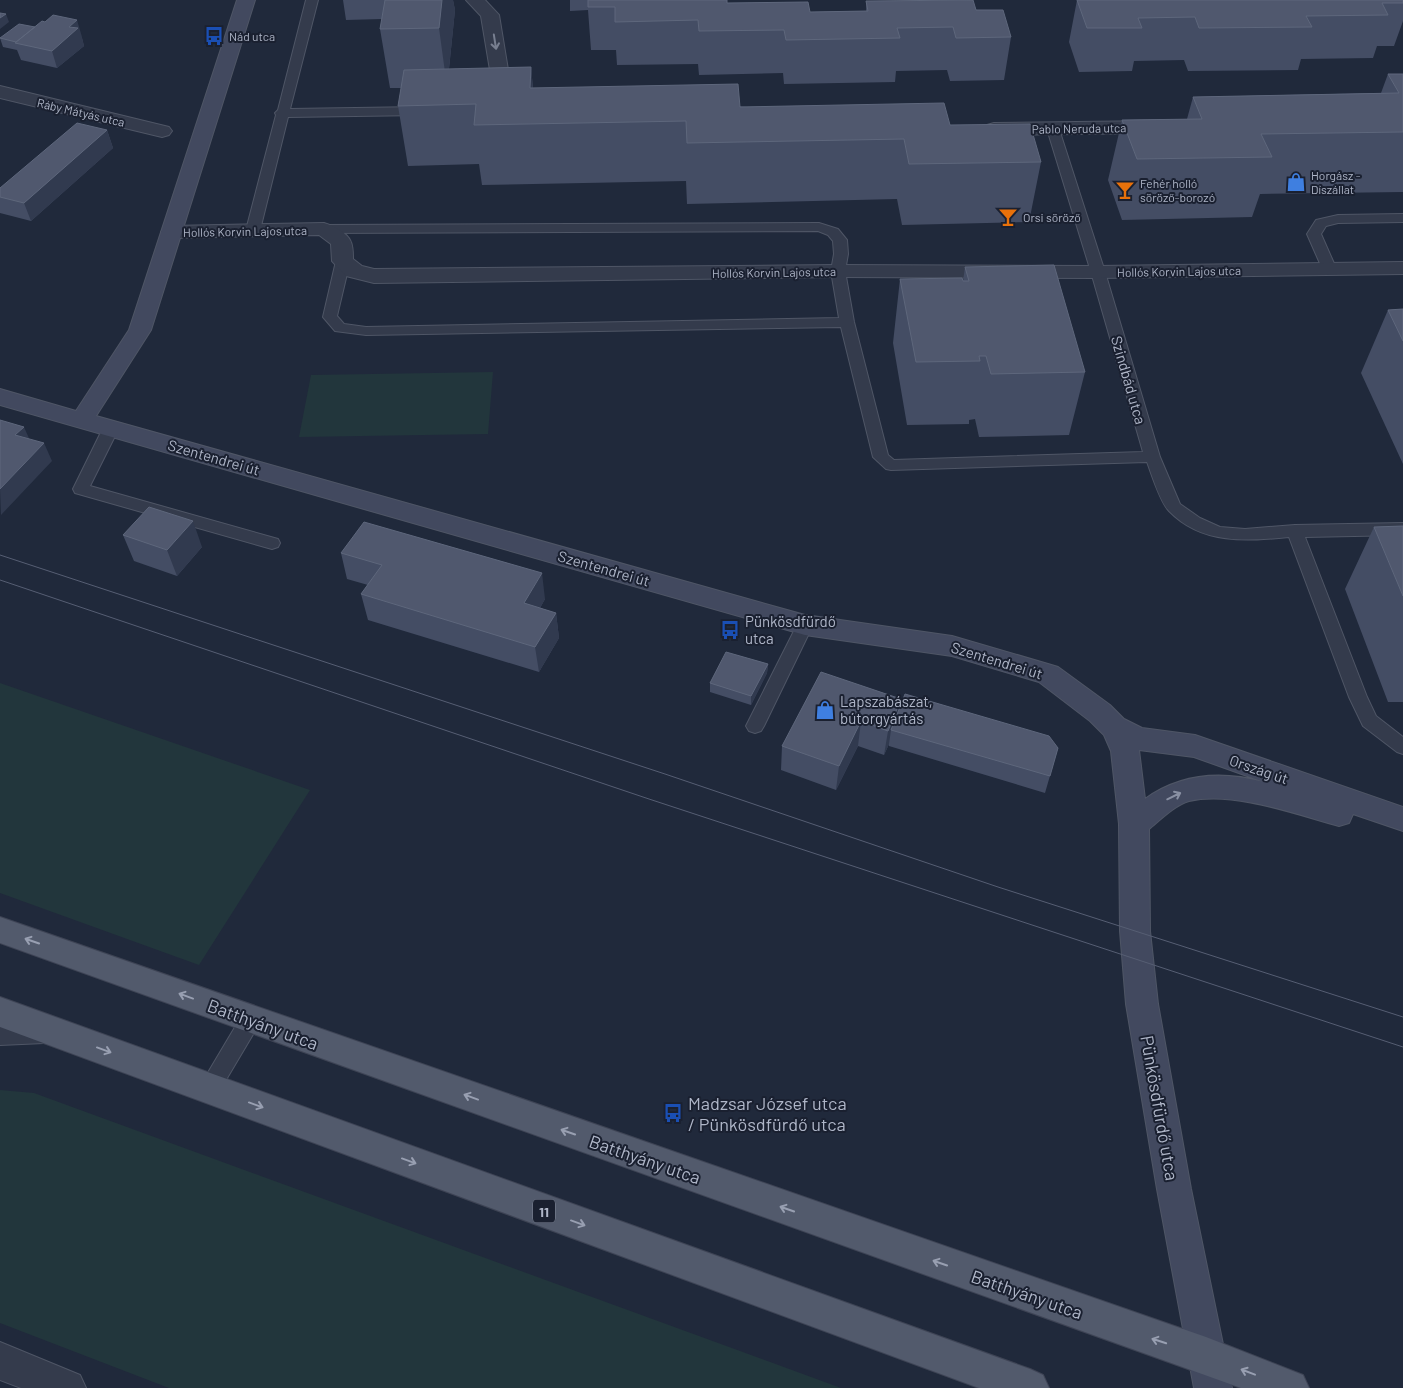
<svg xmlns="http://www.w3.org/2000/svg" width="1403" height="1388" viewBox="0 0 1403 1388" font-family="Barlow,sans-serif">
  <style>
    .green { fill: #22363c }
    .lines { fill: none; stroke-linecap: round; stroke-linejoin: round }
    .lane-casing { stroke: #4f5666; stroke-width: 2 }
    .street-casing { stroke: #4f5666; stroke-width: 2 }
    .secondary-casing { stroke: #4f5666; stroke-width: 2 }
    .primary-casing { stroke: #3e4455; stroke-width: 2 }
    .lane { fill: #343b4c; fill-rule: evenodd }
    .street { fill: #343b4c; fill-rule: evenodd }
    .secondary { fill: #42495f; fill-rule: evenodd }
    .primary { fill: #525a6c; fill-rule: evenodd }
    .tram { stroke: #565e73; stroke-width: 1 }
    .wall { fill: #444d64 }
    .shaded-wall { fill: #313a4f }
    .building { fill: #50586e; stroke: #5e677c }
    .oneway { stroke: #787f90 }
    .oneway2 { stroke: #8990a3 }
    .oneway3 { stroke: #989fb1 }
    .labels { text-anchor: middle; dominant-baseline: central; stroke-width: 4; stroke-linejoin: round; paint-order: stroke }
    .far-poi-label { font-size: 12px; fill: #afb6c8; stroke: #1a2030; text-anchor: start }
    .far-street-label { font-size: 12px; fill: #afb6c8; stroke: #1a2030 }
    .shield { fill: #1a2030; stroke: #82899a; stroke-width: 1 }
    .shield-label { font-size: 14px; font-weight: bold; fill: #afb6c8 }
    .street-label { font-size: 15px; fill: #afb6c8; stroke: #1a2030 }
    .poi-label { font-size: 15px; fill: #afb6c8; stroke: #1a2030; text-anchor: start }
    .near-street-label { font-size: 18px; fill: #afb6c8; stroke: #1a2030 }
    .near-poi-label { font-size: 18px; fill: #afb6c8; stroke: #1a2030; text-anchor: start }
  </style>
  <rect width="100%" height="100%" fill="#20293b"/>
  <path class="green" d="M493,372L488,434L299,437L311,375Z
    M0,683L310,790L199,965L0,893Z
    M0,1090L34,1093L841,1388H169L0,1323Z"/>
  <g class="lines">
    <g class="lane-casing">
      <path id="lane" d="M306,0H318L290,109L421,107L427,111L421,115L288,117L260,230L253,234L246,230L276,115L275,113L278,110Z
        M1053,125L1059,129L1105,272L1160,457L1180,504L1200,518L1220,527L1245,529L1295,525L1403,523V535L1305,537L1367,697L1376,716L1403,737V754L1397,752L1363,726L1349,697L1289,537C1247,541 1202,545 1169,511C1160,502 1152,475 1147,462L891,470L886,469L873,457L841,327L366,335L335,331L323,317L336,261L343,257L350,261L337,316L344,324L366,327L839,318L831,271L834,254L833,241L828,235L818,231L324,233L317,229L324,225L819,223L838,229L847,240L848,254L845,271L854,322L888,455L894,460L1143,452L1091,272L1047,129Z
        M1403,214V222L1338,223L1326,226L1321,234L1336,268L1329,272L1322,268L1307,234L1316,220L1338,215Z
        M111,423L116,424L119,428L90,486L278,539L280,543L278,547L272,549L75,493L73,489L103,428L106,424Z
        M805,619L811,621L813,625L764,726L761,731L755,733L749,731L746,726L797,625L799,621Z
        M251,1010L258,1012L261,1019L258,1026L217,1095L210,1098L203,1095L199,1088L203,1081L244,1012Z
        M44,1025L51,1027L54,1034L51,1041L44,1043L0,1045V1027Z"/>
    </g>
    <g class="street-casing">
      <path id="street" d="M466,0H485L499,15L509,76V89L519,100L517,104C504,107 497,100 491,90V76L481,16Z
        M0,86L169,127L172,131L169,135L162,137L0,98Z
        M1158,121L1165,123L1168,127L1165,131L1158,133L994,135L987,133L984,129L987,125L994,123Z
        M324,223C332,225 348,233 351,242C353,247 353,254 353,259L362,266L374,269L838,265L1098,266L1403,262V274L1098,278L838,277L374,283L346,276L332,261L331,244L319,235L171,238L164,236L161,232L164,228L171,226Z
        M0,1342L80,1375L86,1388H21L0,1380Z"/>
    </g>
    <g class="secondary-casing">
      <path id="secondary" d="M237,0H255L151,330L96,416L805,615L952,636L1048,664L1058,667L1110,705L1124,719L1142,728L1195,735L1403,807V831L1353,814L1349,823L1339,826C1295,814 1234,791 1189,801C1175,805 1160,820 1149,829L1150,931L1158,1004L1191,1189L1232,1388H1194L1157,1189L1126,1004L1120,931L1119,824L1111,751L1104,735L1090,721L1039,682L952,656L805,635L0,405V389L76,411L129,330ZM1139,750L1194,757L1264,782C1223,771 1181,773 1145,799Z"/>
    </g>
    <g class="primary-casing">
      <path id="primary" d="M0,917L1206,1337L1303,1375L1309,1388H1241L0,943Z
        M0,997L1030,1369L1043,1375L1049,1388H979L0,1027Z"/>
    </g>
    <use href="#lane" class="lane"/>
    <use href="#street" class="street"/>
    <use href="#secondary" class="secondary"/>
    <use href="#primary" class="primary"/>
    <path class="tram" d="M0,555L665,774L998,887L1403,1017
      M0,580L649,799L1403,1047"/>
  </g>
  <path class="wall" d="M343,0H453L455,10L449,69L531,67L533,88L950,125L1041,162L1029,222L902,225L897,199L687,204L686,181L482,185L479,164L408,166L398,106L401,88H390L380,29L382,19L346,20Z
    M570,0H727V3L810,12L866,11V1L976,10L1011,37L1004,80L950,81L947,70L896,71L895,82L784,84L783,73L699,75L698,64L617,65L616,50H591L588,10L570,11Z
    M1077,0H1403V21L1394,46H1377L1373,58L1301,59L1298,70L1188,71L1184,60L1134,61L1132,71L1079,72L1069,42Z
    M82,37V38L84,46L57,68L21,60L17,50L3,47L0,38Z
    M1388,74H1403V192L1260,194L1252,217L1122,220L1108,180L1122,120L1187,119L1193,97L1381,93Z
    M107,130L113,148L31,221L0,213V188Z
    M965,267L1085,372L1069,435L979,437L975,419L969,420V424L907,425L893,343L900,279L963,281Z
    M1403,309V464L1361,373L1388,310Z
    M1403,526V702H1388L1345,589L1374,527Z
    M123,535L202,547L177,576L134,561Z
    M341,553L545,599L540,608L556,613L559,638L539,672L368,620L361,594L368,585L347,579Z
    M768,664L767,673L751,705L710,692V683Z
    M900,707L1058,748L1045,793L889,746V744L884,755L858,746L836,790L781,770L782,746Z"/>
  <path class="shaded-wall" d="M442,0H453L455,10L447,87L439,28Z
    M6,14L9,22L0,29V18Z
    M77,20L82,37V38L84,46L57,68L52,51L69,27Z
    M531,67L536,124L530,88Z
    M107,130L113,148L31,221L24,203Z
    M24,427L32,445L15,435Z
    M44,443L52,461L1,515L0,489Z
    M193,521L202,547L177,576L167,550Z
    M542,573L545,599L528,629L524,603Z
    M556,613L559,638L539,672L535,647Z
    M768,664L767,673L751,705V696Z
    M901,699L897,724L891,730L889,744L884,755L888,731Z
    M861,721L858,746L836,790L839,766Z"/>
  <path class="building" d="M385,0H442L439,28L380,29Z
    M588,0H727V3L808,2L810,12L868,11L866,1L973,0L976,10H1003L1011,37L956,38L953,27L897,28L900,38L786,40L784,30L699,31L698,20L615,22V7H588Z
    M1077,0H1403V3H1382L1388,15L1306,16L1312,27L1199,28L1195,17L1138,18L1142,28H1087Z
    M0,13L6,14L0,18Z
    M53,15L77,20L69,27L78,28L52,51L15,43L42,21L45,22Z
    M19,24L35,27L16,42L0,38Z
    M531,67L530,88L738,84L740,107L944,103L950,125L1030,124L1041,162L909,164L904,139L687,143L686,121L474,125L476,104L398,106L404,70Z
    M1388,74H1403V132L1261,134L1272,157L1137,159L1122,120L1202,119L1193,97L1399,93Z
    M77,123L107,130L24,203L0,197V188Z
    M1054,265L1085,372L991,374L986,356H979L980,361L916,362L900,279L962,278L963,281H969L965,267Z
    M1403,309V341L1388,310Z
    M0,420L24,427L15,435L44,443L0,489Z
    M149,507L193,521L167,550L123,535Z
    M364,522L542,573L524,603L556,613L535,647L361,594L382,565L341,553Z
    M1403,526V596L1374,527Z
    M726,652L768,664L751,696L710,683Z
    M821,672L901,699L888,731L861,721L839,766L782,746Z
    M905,694L1049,736L1058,748L1050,776L891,730Z"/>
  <defs><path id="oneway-shaft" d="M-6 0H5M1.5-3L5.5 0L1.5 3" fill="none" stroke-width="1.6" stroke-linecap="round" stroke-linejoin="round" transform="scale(1.25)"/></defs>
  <use class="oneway" href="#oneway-shaft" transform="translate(495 42) rotate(81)"/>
  <use class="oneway2" href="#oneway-shaft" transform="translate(1174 796) rotate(-26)"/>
  <g class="oneway3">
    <use href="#oneway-shaft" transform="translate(32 941) rotate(-161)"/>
    <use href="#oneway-shaft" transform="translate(186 996) rotate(-160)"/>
    <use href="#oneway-shaft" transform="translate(104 1050) rotate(20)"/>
    <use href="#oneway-shaft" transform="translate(471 1097) rotate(-160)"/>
    <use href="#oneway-shaft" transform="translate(256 1105) rotate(20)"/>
    <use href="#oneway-shaft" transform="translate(568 1132) rotate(-161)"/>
    <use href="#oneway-shaft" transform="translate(409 1161) rotate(20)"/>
    <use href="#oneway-shaft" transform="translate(787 1209) rotate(-161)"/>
    <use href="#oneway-shaft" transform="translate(578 1223) rotate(20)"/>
    <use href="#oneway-shaft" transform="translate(940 1263) rotate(-161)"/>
    <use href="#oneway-shaft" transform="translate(1159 1341) rotate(-162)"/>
    <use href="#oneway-shaft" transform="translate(1248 1372) rotate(-159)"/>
  </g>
  <defs>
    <g id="bus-bare" transform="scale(1.5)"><path d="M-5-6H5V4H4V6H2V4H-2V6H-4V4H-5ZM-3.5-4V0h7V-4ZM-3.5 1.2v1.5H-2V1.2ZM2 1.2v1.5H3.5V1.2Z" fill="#1a4fb4" stroke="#1a2030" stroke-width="2.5" paint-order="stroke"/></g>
    <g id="shop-bare" transform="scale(1.5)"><path d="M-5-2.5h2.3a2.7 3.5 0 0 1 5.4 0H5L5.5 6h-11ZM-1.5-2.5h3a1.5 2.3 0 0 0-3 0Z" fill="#3f7fe0" stroke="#1a2030" stroke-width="2.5" paint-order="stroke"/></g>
    <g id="bar-bare" transform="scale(1.5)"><path d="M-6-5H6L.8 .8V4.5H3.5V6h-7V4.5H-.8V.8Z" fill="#e8710a" stroke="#1a2030" stroke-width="2.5" paint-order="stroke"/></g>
  </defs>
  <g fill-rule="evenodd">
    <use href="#bus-bare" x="214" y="36"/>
    <use href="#shop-bare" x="1296" y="182"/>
    <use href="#bar-bare" x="1125" y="190"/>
    <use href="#bar-bare" x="1008" y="217"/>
    <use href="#bus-bare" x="730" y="630"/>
    <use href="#shop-bare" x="825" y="710"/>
    <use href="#bus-bare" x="673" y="1113"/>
  </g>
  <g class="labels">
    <g class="far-poi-label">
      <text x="229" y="36">Nád utca</text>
      <text x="1311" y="175">Horgász -<tspan x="1311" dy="14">Díszállat</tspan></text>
      <text x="1140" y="183">Fehér holló<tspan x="1140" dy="14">söröző-borozó</tspan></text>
      <text x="1023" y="217">Orsi söröző</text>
    </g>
    <g class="far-street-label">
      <text transform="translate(81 112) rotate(13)">Ráby Mátyás utca</text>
      <text transform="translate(1079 128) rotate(-1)">Pablo Neruda utca</text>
      <text transform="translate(245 231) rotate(-1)">Hollós Korvin Lajos utca</text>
      <text transform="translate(1179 271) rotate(-1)">Hollós Korvin Lajos utca</text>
      <text transform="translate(774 272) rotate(-1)">Hollós Korvin Lajos utca</text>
    </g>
    <rect class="shield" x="533" y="1199.5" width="22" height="23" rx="4"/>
    <g class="shield-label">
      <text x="544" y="1211">11</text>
    </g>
    <g class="street-label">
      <text transform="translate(1129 380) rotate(74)">Szindbád utca</text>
      <text transform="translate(214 457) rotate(16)">Szentendrei út</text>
      <text transform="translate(604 568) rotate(16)">Szentendrei út</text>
      <text transform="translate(997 660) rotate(17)">Szentendrei út</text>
      <text transform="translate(1259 769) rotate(19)">Ország út</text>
    </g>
    <g class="poi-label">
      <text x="745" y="621">Pünkösdfürdő<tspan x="745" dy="17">utca</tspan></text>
      <text x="840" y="701">Lapszabászat,<tspan x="840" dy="17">bútorgyártás</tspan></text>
    </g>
    <g class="near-street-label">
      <text transform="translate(263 1024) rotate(20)">Batthyány utca</text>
      <text transform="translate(1160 1108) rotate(80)">Pünkösdfürdő utca</text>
      <text transform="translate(645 1159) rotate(19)">Batthyány utca</text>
      <text transform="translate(1027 1294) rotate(19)">Batthyány utca</text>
    </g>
    <g class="near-poi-label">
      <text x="688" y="1103">Madzsar József utca<tspan x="688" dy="21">/ Pünkösdfürdő utca</tspan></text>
    </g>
  </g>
</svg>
